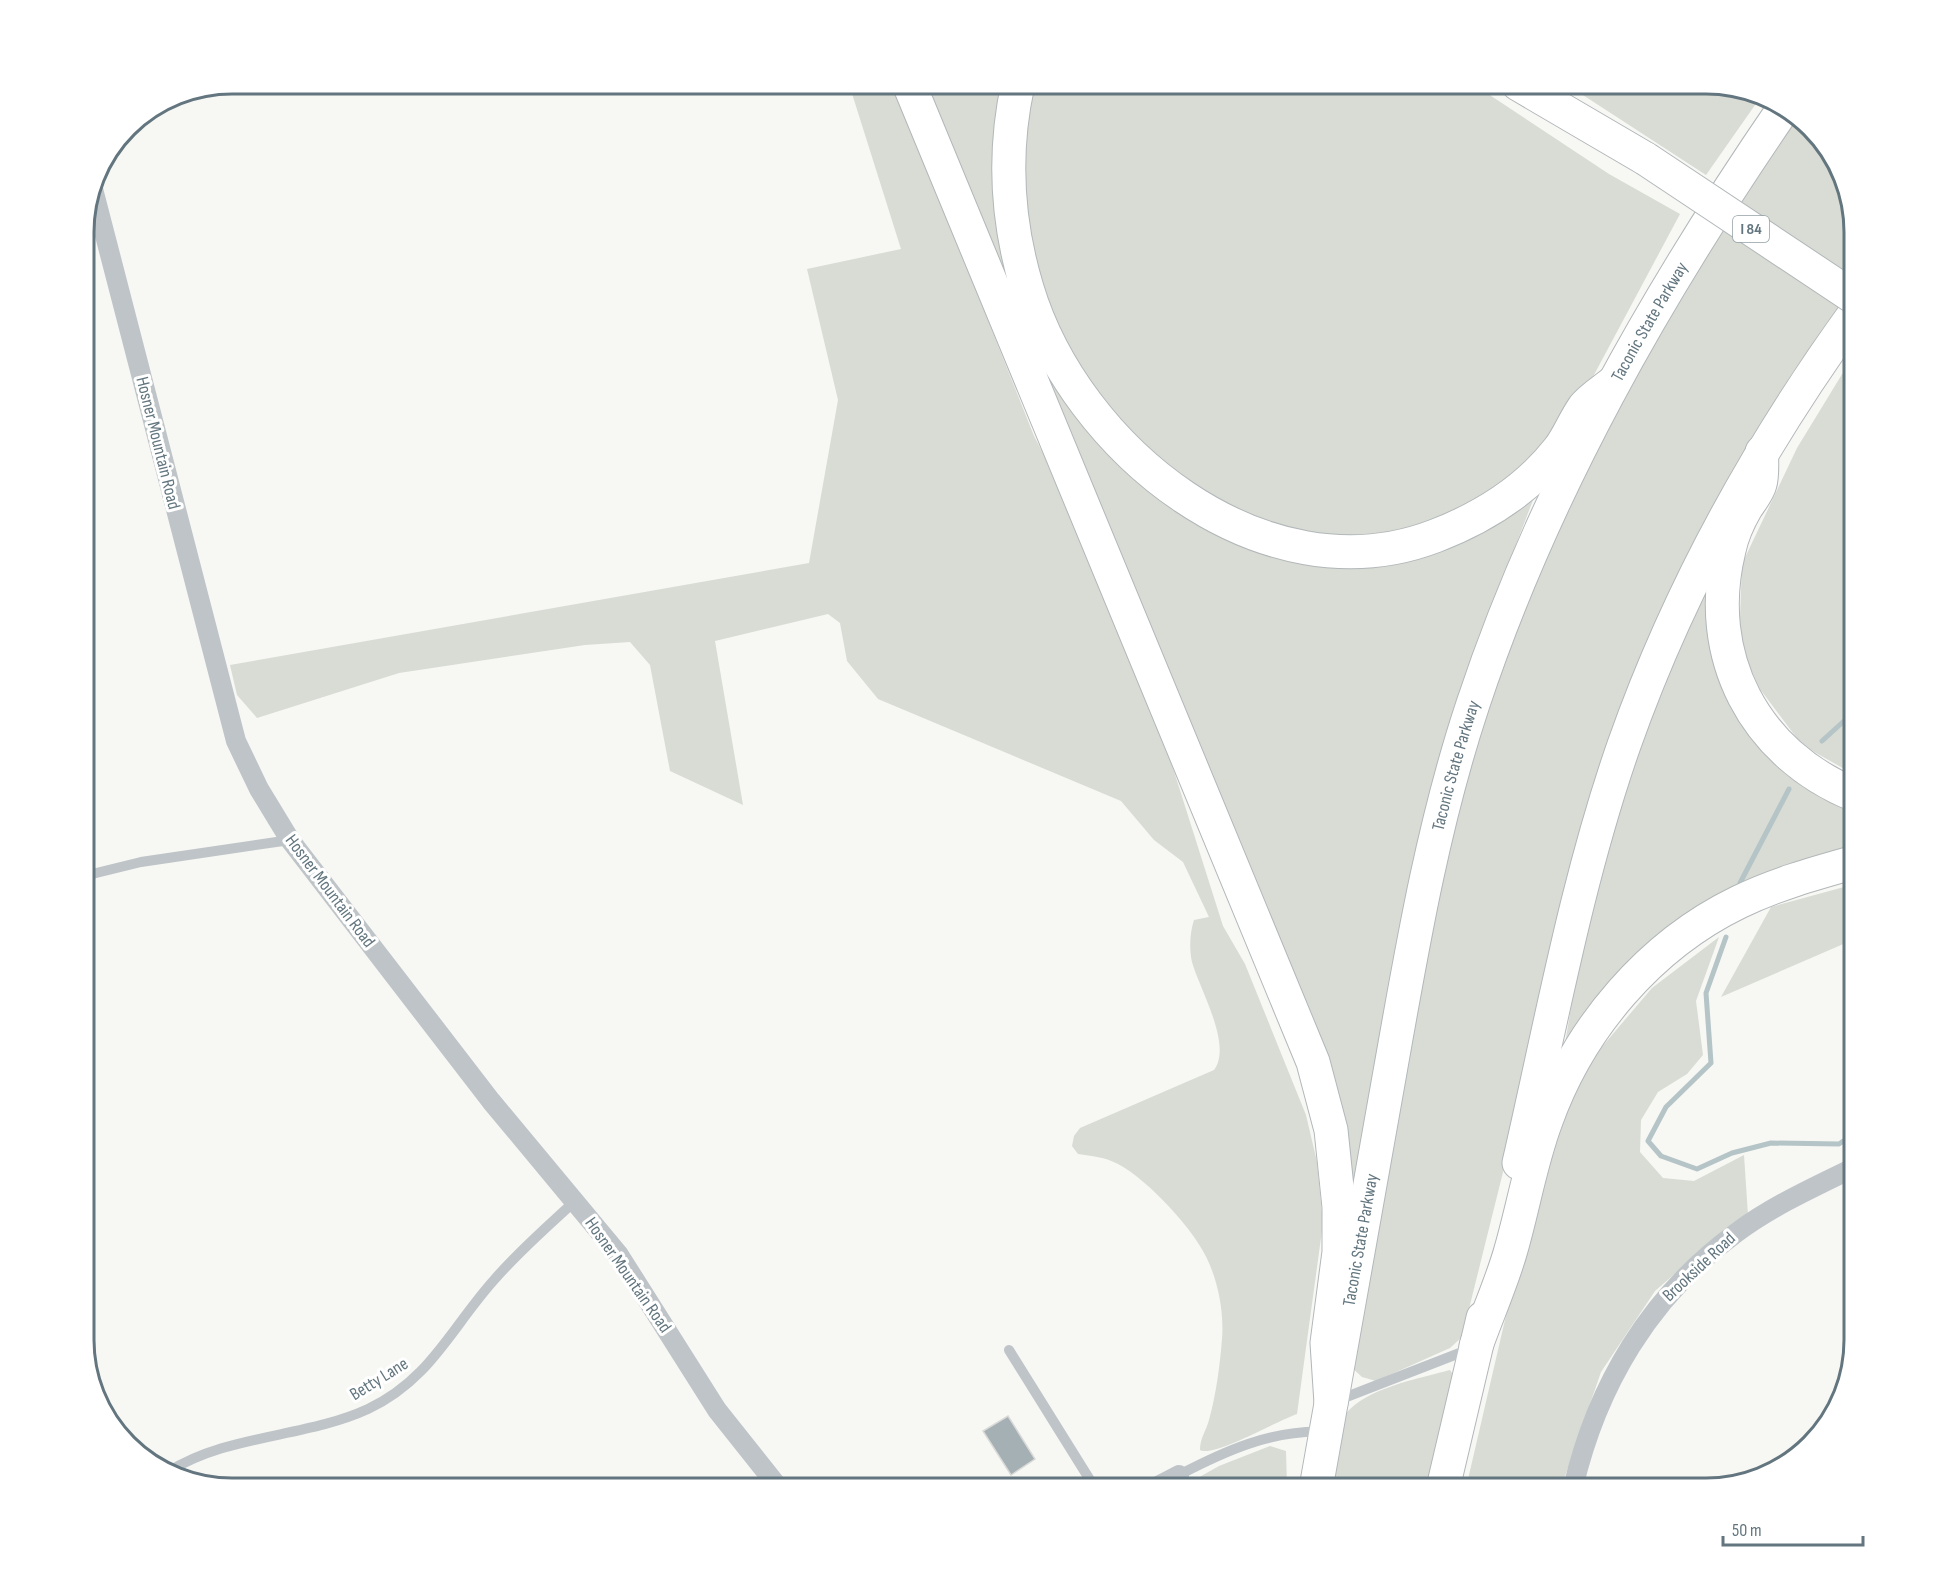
<svg xmlns="http://www.w3.org/2000/svg" width="1939" height="1572" viewBox="0 0 1939 1572" font-family="'Sofia Sans Condensed',sans-serif">
  <style>
    .green { fill: #d8dcd4 }
    .lines { fill: none; stroke-linecap: round; stroke-linejoin: round }
    .stream { stroke: #b5c4c6; stroke-width: 5 }
    .building { fill: #a5b0b4; stroke: #d9d9d7; stroke-width: 1.5 }
    .trunk-casing { stroke: #b2b7ba; stroke-width: 35 }
    .motorway-casing { stroke: #b2b7ba; stroke-width: 35 }
    .service { stroke: #bec4c7; stroke-width: 10 }
    .minor { stroke: #bec4c7; stroke-width: 20 }
    .trunk { stroke: #fff; stroke-width: 33 }
    .motorway { stroke: #fff; stroke-width: 33 }
    .motorway-bridge-casing { stroke: #b2b7ba; stroke-width: 35; stroke-linecap: butt }
    .motorway-bridge { stroke: #fff; stroke-width: 33 }
    .labels { text-anchor: middle; dominant-baseline: central; stroke-width: 6; stroke-linejoin: round; paint-order: stroke }
    .shield { fill: #fff; stroke: #929fa5; stroke-width: 1.5 }
    .shield-label { font-size: 16px; font-weight: bold; fill: #63767f }
    .street-label { font-size: 18px; fill: #63767f; stroke: #fff }
    .rim { fill: none; stroke: #63767f; stroke-width: 3 }
  </style>
  <rect width="100%" height="100%" fill="#f7f7f4"/>
  <path class="green" d="M849,84H894L1034,436L1063,492L1165,743L1223,926L1245,964L1306,1115L1317,1162L1323,1223L1297,1414C1279,1420 1212,1458 1200,1450C1200,1438 1206,1431 1209,1420C1216,1395 1220,1365 1222,1339C1224,1314 1219,1286 1209,1263C1197,1232 1147,1179 1118,1164C1105,1157 1092,1156 1078,1154L1072,1146L1074,1136L1080,1128L1214,1070C1233,1045 1199,988 1192,962C1189,949 1190,932 1194,920L1209,917L1183,862L1154,840L1121,801L878,699L847,661L840,623L828,614L715,641L743,805L670,771L650,665L630,642L585,645L399,673L257,718L237,695L230,665L809,563L838,400L807,269L901,249Z
    M917,84H1006L1022,301L1177,502L1366,562L1538,487L1474,654L1346,1253L1334,1115Z
    M1027,84H1473L1609,174L1680,214L1572,416L1483,505L1366,543L1250,523L1127,438L1045,314L1015,186Z
    M1566,84H1707L1762,95L1706,175Z
    M1796,116L1804,121L1840,167L1855,233V287L1754,437L1692,545L1653,628L1606,758L1462,1337L1450,1348L1376,1381L1362,1377L1350,1366L1435,893L1476,730L1520,611L1610,413L1674,308Z
    M1855,364V775L1802,745L1760,689L1739,643L1742,564L1797,448L1844,371Z
    M1714,555L1722,681L1855,808V854L1782,875L1563,1056L1583,934L1637,738Z
    M1855,884V939L1721,997L1771,907Z
    M1719,937L1696,1001L1703,1055L1687,1074L1658,1092L1641,1120L1640,1152L1663,1178L1694,1181L1744,1155L1748,1215L1719,1235L1655,1291L1601,1372L1561,1488H1466L1540,1169L1578,1075L1652,988Z
    M1450,1370L1456,1379L1431,1488H1328C1332,1468 1333,1443 1340,1424C1353,1390 1418,1379 1450,1370Z
    M1270,1446L1286,1451L1287,1488H1180L1219,1466Z"/>
  <g class="lines">
    <path class="stream" d="M1822,741L1855,711
      M1740,883L1789,789
      M1726,937L1706,993L1711,1063L1666,1107L1648,1141L1661,1156L1697,1169L1732,1153L1771,1143L1839,1144L1855,1133"/>
  </g>
  <path class="building" d="M1008,1416L1035,1459L1011,1475L983,1431Z"/>
  <g class="lines">
    <g class="trunk-casing">
      <g id="trunk">
        <path d="M1519,1163C1551,1024 1577,879 1624,745C1679,589 1758,447 1855,313"/>
        <path id="s1" d="M1316,1488C1341,1349 1365,1211 1390,1072C1412,948 1433,824 1473,704C1544,490 1657,293 1784,108"/>
        <path d="M1443,1488L1483,1318"/>
      </g>
    </g>
    <g class="motorway-casing">
      <path id="motorway" d="M909,84L1313,1062L1331,1130L1339,1207V1252L1327,1343L1331,1403
        M1018,84C1003,152 1007,222 1027,288C1075,449 1263,602 1435,536C1482,518 1527,490 1559,449C1569,436 1574,421 1584,407C1591,398 1604,390 1614,382
        M1518,84L1646,159
        M1762,452C1761,461 1763,474 1760,484C1758,492 1751,500 1746,508C1739,520 1732,536 1729,550C1703,656 1754,754 1855,795
        M1476,1346C1487,1315 1501,1284 1510,1253C1523,1209 1530,1164 1546,1121C1579,1028 1650,945 1739,902C1776,884 1816,873 1855,862"/>
    </g>
    <path class="service" d="M84,876L141,862L290,840
      M1009,1350L1095,1488
      M1336,1401L1470,1349
      M168,1472C228,1434 305,1438 368,1409C430,1380 451,1328 494,1280C519,1251 548,1226 575,1201
      M1179,1475C1225,1451 1271,1430 1324,1432"/>
    <path class="minor" d="M93,189L236,741L259,789L290,840L491,1101L619,1255L717,1410L779,1488
      M1154,1488L1179,1475
      M1573,1488C1597,1385 1650,1296 1736,1233C1772,1206 1814,1187 1855,1167"/>
    <use href="#trunk" class="trunk"/>
    <use href="#motorway" class="motorway"/>
    <g class="motorway-bridge-casing">
      <path id="motorway-bridge" d="M1646,159L1855,298"/>
    </g>
    <use href="#motorway-bridge" class="motorway-bridge"/>
  </g>
  <g class="labels">
    <rect class="shield" x="1733" y="216" width="36" height="26" rx="4.5"/>
    <g class="shield-label">
      <text x="1751" y="229">I 84</text>
    </g>
    <g class="street-label">
      <text stroke="none"><textPath href="#s1" startOffset="1222">Taconic State Parkway</textPath></text>
      <text transform="translate(158 443) rotate(76)">Hosner Mountain Road</text>
      <text stroke="none"><textPath href="#s1" startOffset="736">Taconic State Parkway</textPath></text>
      <text transform="translate(330 891) rotate(53)">Hosner Mountain Road</text>
      <text stroke="none"><textPath href="#s1" startOffset="252">Taconic State Parkway</textPath></text>
      <text transform="translate(1699 1267) rotate(-43)">Brookside Road</text>
      <text transform="translate(628 1275) rotate(55)">Hosner Mountain Road</text>
      <text transform="translate(379 1379) rotate(-32)">Betty Lane</text>
    </g>
  </g>
  <path d="M0 0H1939V1572H0ZM232 94H1706A138 138 0 0 1 1844 232V1340A138 138 0 0 1 1706 1478H232A138 138 0 0 1 94 1340V232A138 138 0 0 1 232 94Z" fill="#fff" fill-rule="evenodd"/>
  <path class="rim" d="M232 94H1706A138 138 0 0 1 1844 232V1340A138 138 0 0 1 1706 1478H232A138 138 0 0 1 94 1340V232A138 138 0 0 1 232 94Z"/>
  <path d="M1723 1536v9h140v-9" fill="none" stroke="#63767f" stroke-width="3"/>
  <text x="1732" y="1536" font-size="18" fill="#63767f" stroke="#ffffff" stroke-width="4.5" paint-order="stroke">50 m</text>
</svg>
